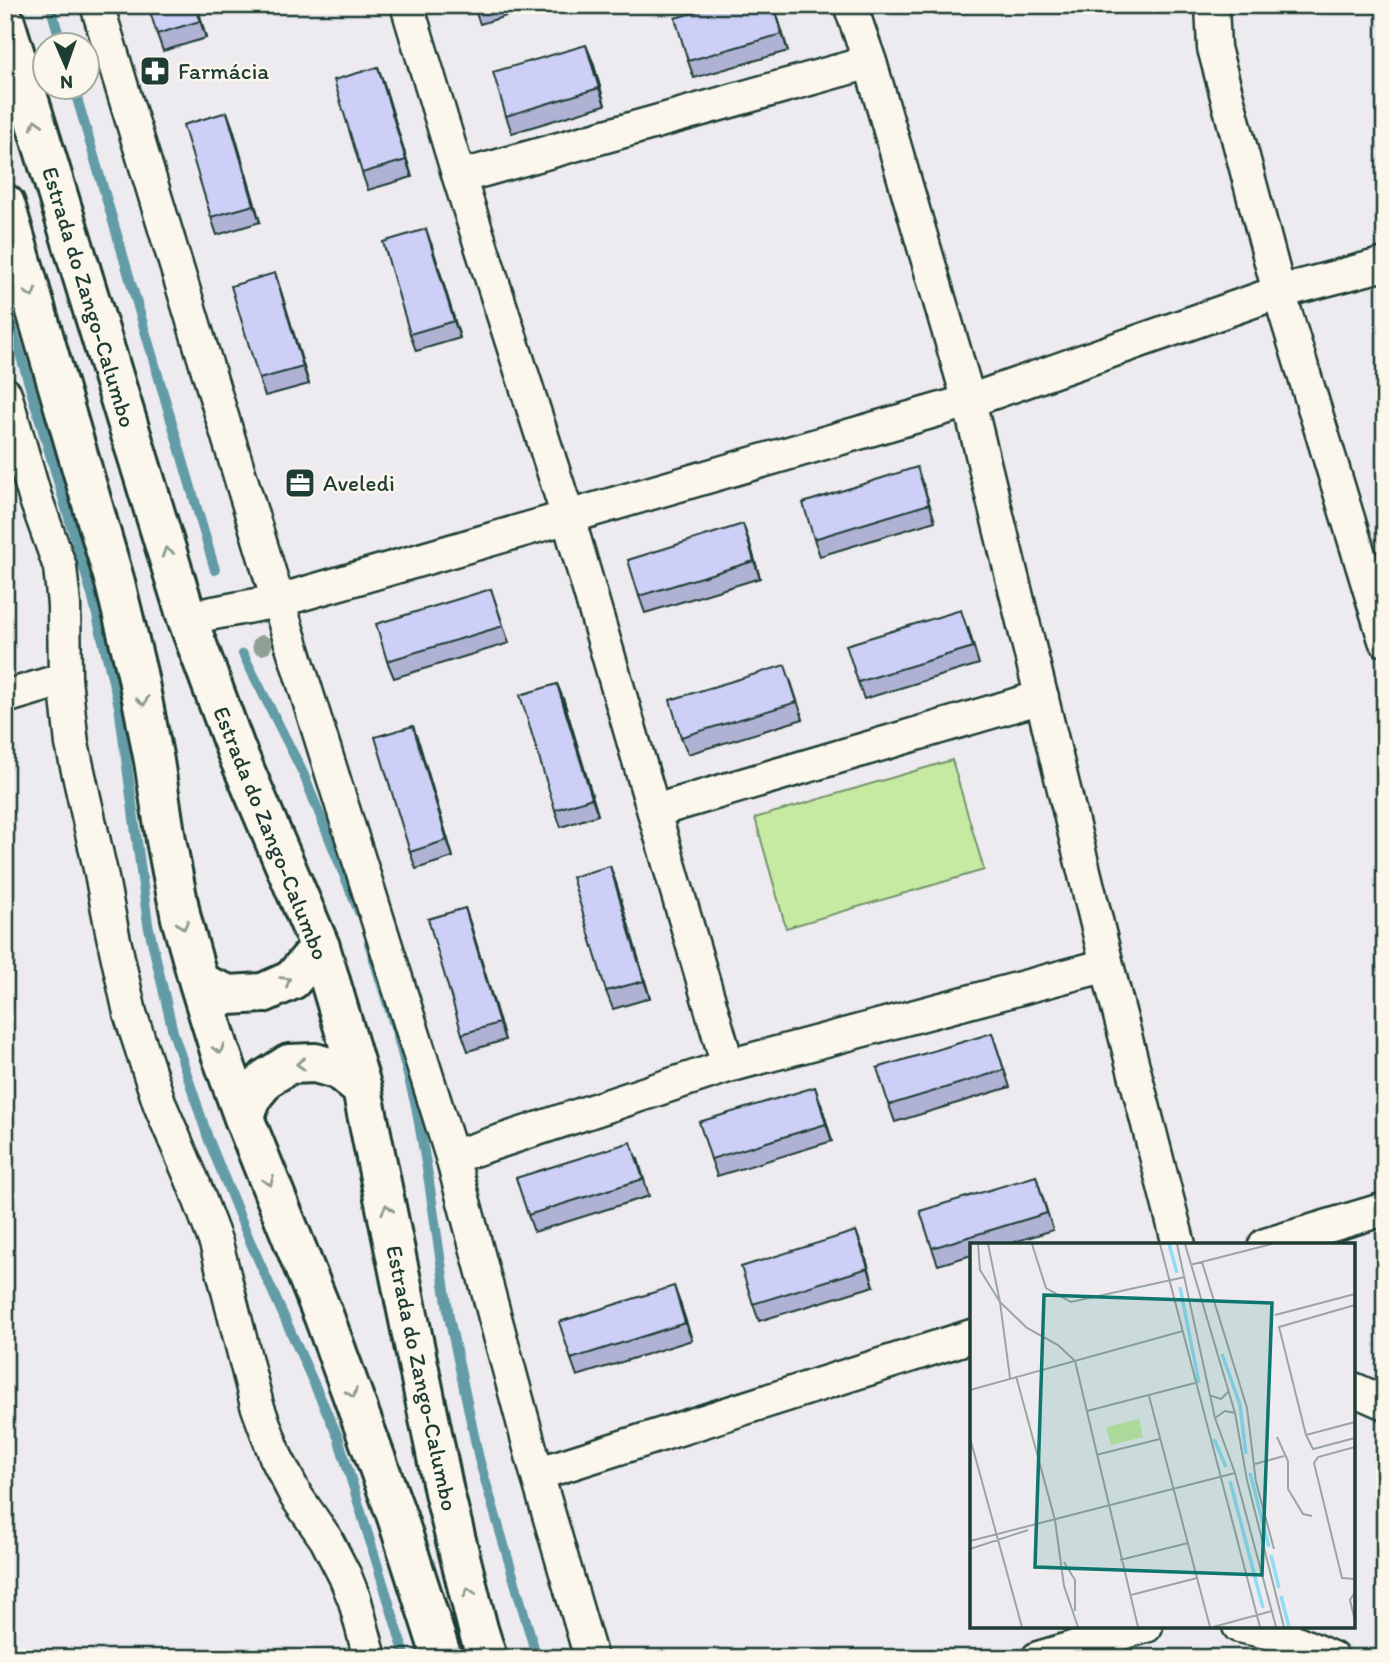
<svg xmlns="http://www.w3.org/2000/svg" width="1390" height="1663" viewBox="0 0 1390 1663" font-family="Itim,sans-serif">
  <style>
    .green { fill: #c7eaa3; stroke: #73946c; stroke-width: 2 }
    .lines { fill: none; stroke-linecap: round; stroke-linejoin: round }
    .stream { stroke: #639ca7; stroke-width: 10 }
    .minor-casing { stroke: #1f3d34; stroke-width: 37 }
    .primary-casing { stroke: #1f3d34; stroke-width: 44 }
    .minor { stroke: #fbf7ec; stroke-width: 32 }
    .primary { stroke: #fbf7ec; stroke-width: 38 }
    .tree { fill: #8e9f94 }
    .wall { fill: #b0b2d4; stroke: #1f3d34; stroke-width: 2 }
    .shaded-wall { fill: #9091ad; stroke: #1f3d34; stroke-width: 2 }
    .building { fill: #cdcff7; stroke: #1f3d34; stroke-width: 2 }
    .oneway { stroke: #8d9a90 }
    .labels { text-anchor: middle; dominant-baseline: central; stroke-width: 5; stroke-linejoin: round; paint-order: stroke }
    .poi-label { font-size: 23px; fill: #1f3d34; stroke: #fbf7ec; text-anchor: start }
    .street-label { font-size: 23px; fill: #1f3d34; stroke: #fbf7ec }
    .inset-river { fill: none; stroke: #91dbf3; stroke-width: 3.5 }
    .inset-road { fill: none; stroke: #9ba5a4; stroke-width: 2 }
    .view { fill: #0f766e; fill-opacity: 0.15; stroke: #0f766e; stroke-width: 3.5 }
    .inset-edge { fill: none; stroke: #1f3d34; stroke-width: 3.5 }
  </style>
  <rect width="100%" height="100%" fill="#edebef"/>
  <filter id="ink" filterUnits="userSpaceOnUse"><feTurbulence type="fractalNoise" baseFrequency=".0143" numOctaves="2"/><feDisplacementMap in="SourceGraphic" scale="14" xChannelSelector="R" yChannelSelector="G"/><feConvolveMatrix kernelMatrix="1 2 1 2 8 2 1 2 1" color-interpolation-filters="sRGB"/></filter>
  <g filter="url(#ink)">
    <path class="green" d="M952,760L984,870L786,928L755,818Z"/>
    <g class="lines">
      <path class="stream" d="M50,5L62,46
        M74,88L215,570
        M5,303L92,595L119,706L148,924L173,1032L208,1138L249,1239L338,1437L406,1658
        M243,654L303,773L359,912
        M369,943L398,1037L416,1106L428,1175L449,1317L479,1459L537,1658"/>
      <g class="minor-casing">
        <path id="minor" d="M97,5L278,601L452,1157L537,1474L591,1658
          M407,5L459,177L568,517L728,1066
          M850,5L870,62L969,401L1107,965L1179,1245
          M1212,5L1214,48L1279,292L1385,640
          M459,177L870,62
          M5,394L35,497L60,567L64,605L65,679L72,744L101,873L112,931L130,1013L160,1105L193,1182L216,1243L257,1405L276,1457L296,1496L326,1539L345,1576L355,1601L370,1658
          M187,618L278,601L969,401L1279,292L1385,264
          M5,697L65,679
          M654,811L1042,697
          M452,1157L728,1066L1107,965
          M1265,1245L1385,1209
          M1353,1389L1385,1403
          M537,1474L972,1336
          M1239,1626L1281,1635L1332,1658
          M1038,1658L1146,1626"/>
      </g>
      <g class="primary-casing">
        <path id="primary" d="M5,22L187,618L236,750L320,947L362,1089L444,1492L478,1629L487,1658
          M5,204L114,579L137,673L154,761L166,840L181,918L199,983L220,1051L244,1118L324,1317L397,1517L442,1658
          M199,983L229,995L263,993L292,980L320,947
          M244,1118L253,1095L267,1078L289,1064L315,1063L339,1070L362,1089"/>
      </g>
      <use href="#minor" class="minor"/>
      <use href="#primary" class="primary"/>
    </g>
    <circle class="tree" cx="262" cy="645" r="10"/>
    <path class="wall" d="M197,5L206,38L163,51L157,34Z
      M473,5H543L480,24Z
      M774,5L788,51L694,78L688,61Z
      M593,62L605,105L512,133L506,116Z
      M378,67L384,84L412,177L368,190L362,173Z
      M227,112L233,129L260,222L217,235L211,217Z
      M432,246L460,338L416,351L410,334Z
      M275,273L309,384L265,396L259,379Z
      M923,484L935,521L820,556L814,539Z
      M749,541L760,578L645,613L639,596Z
      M491,589L509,643L394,678L387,661Z
      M968,627L979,664L864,699L858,682Z
      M791,682L803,719L688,754L681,737Z
      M557,684L564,701L598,815L561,827L555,810Z
      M419,743L453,857L416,869L410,852Z
      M610,866L616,883L650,998L613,1009L606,991Z
      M465,908L471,926L505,1040L468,1051L462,1034Z
      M992,1033L1010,1087L895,1122L889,1105Z
      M821,1104L832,1141L717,1176L711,1159Z
      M638,1159L649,1196L534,1232L528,1215Z
      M1036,1176L1053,1230L1005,1245H972V1255L938,1265L932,1248Z
      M863,1249L874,1286L759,1321L753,1304Z
      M680,1303L692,1340L577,1376L571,1359Z"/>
    <path class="shaded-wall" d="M196,5H197L206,38L200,21Z
      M773,5H774L788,51L782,34Z
      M586,45L593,62L605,105L599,88Z
      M378,67L384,84L412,177L406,160Z
      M227,112L233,129L260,222L254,205Z
      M426,229L432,246L460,338L454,321Z
      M275,273L281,291L309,384L303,367Z
      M743,524L749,541L760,578L754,561Z
      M557,684L564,701L598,815L592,798Z
      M413,726L419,743L453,857L447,840Z
      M610,866L616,883L650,998L644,981Z
      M465,908L471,926L505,1040L499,1023Z
      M815,1087L821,1104L832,1141L826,1124Z
      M856,1231L863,1249L874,1286L868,1268Z
      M674,1286L680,1303L692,1340L685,1323Z"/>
    <path class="building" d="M148,5H196L200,21L157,34Z
      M719,5H773L782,34L688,61L675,18Z
      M586,45L599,88L506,116L493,72Z
      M378,67L406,160L362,173L334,80Z
      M227,112L254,205L211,217L183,125Z
      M426,229L454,321L410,334L383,242Z
      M275,273L303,367L259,379L231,286Z
      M917,467L929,504L814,539L803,503Z
      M743,524L754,561L639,596L628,560Z
      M491,589L503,626L387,661L376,624Z
      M961,610L973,647L858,682L846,645Z
      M785,665L797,702L681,737L670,700Z
      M557,684L592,798L555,810L520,695Z
      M413,726L447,840L410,852L375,737Z
      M610,866L644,981L606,991L572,877Z
      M465,908L499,1023L462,1034L428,919Z
      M992,1033L1004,1070L889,1105L877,1068Z
      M815,1087L826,1124L711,1159L699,1122Z
      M631,1142L643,1179L528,1215L516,1178Z
      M1036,1176L1047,1213L932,1248L920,1211Z
      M856,1231L868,1268L753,1304L741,1267Z
      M674,1286L685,1323L571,1359L559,1322Z"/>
    <defs><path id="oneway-chevron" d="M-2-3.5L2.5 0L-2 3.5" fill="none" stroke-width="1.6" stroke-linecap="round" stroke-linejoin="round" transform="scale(1.75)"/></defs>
    <g class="oneway">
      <use href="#oneway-chevron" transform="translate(36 124) rotate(-107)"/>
      <use href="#oneway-chevron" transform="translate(31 293) rotate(74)"/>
      <use href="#oneway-chevron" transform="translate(167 552) rotate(-107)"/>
      <use href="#oneway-chevron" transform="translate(143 701) rotate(79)"/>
      <use href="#oneway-chevron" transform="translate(183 925) rotate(76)"/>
      <use href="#oneway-chevron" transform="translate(286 981) rotate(-32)"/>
      <use href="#oneway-chevron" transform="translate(219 1049) rotate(72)"/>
      <use href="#oneway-chevron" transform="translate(301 1064) rotate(178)"/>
      <use href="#oneway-chevron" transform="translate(269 1181) rotate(68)"/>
      <use href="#oneway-chevron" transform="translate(387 1209) rotate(-102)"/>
      <use href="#oneway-chevron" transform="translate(352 1393) rotate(70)"/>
      <use href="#oneway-chevron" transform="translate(469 1592) rotate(-104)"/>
    </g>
  </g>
  <defs>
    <g id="pharmacy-square" transform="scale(1.575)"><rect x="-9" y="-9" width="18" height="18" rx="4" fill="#1f3d34" stroke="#fbf7ec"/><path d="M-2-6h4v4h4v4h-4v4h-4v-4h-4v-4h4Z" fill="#fff"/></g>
    <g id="office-square" transform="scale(1.575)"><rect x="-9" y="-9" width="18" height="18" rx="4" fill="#1f3d34" stroke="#fbf7ec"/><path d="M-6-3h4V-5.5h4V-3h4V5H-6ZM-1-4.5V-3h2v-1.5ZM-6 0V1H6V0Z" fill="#fff"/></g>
  </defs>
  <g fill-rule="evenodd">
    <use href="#pharmacy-square" x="155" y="71"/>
    <use href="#office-square" x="300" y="483"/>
  </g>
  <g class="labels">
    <g class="poi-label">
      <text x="178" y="71">Farmácia</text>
      <text x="323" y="483">Aveledi</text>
    </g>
    <g class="street-label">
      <text transform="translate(89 297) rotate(73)">Estrada do Zango-Calumbo</text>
      <text transform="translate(271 833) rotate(68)">Estrada do Zango-Calumbo</text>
      <text transform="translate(422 1378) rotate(78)">Estrada do Zango-Calumbo</text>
    </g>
  </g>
  <g transform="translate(970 1243)">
    <rect width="385" height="385" fill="#edebef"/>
    <path d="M169,176L173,194L141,202L136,184Z" fill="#c7eaa3"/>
    <path class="inset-river" d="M199,1L207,30M210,44L229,140M252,111L270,162L276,211M244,196L256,224M280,230L299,304M260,238L293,365M301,312L309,345M311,353L319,384"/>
    <path class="inset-road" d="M8,1L10,27L30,59L40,135M18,1L30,59L57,85L88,102L105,118L168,384M62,1L76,45L101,59L215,34M190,1L290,384M207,1L245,175L265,230L306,384M215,1L265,170L277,237L314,384M232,19L277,165L286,239L304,306M220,22L302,1M385,62L309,84L336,192L385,179M305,72L385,51M46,133L85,277L94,343L108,384M0,147L213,88M239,152L251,156L259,148M179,153L240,384M117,168L225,140M245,175L255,168L265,170M336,192L343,206L385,195M307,194L318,218V246L333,271L342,273M0,195L52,384M385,204L348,214L344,220L372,335L385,336M126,212L190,196M285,221L314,213M0,298L265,230M0,306L58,287M150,317L218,300M94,319L105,337V368M385,349L380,357L385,378M161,352L227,335M243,384L302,368"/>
    <path class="view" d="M74,52L302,60L292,332L65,324Z"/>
    <rect width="385" height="385" class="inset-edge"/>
  </g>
  <rect width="1390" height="1663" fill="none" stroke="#fbf7ec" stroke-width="28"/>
  <rect x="14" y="14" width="1362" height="1635" fill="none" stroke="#1f3d34" stroke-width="2.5" filter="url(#ink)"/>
  <g transform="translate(66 66) rotate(178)"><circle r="33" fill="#fbf7ec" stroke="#a3ada2" stroke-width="2"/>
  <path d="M0-5L12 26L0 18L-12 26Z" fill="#1f3d34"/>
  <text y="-10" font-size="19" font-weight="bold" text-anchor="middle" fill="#1f3d34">N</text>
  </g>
</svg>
